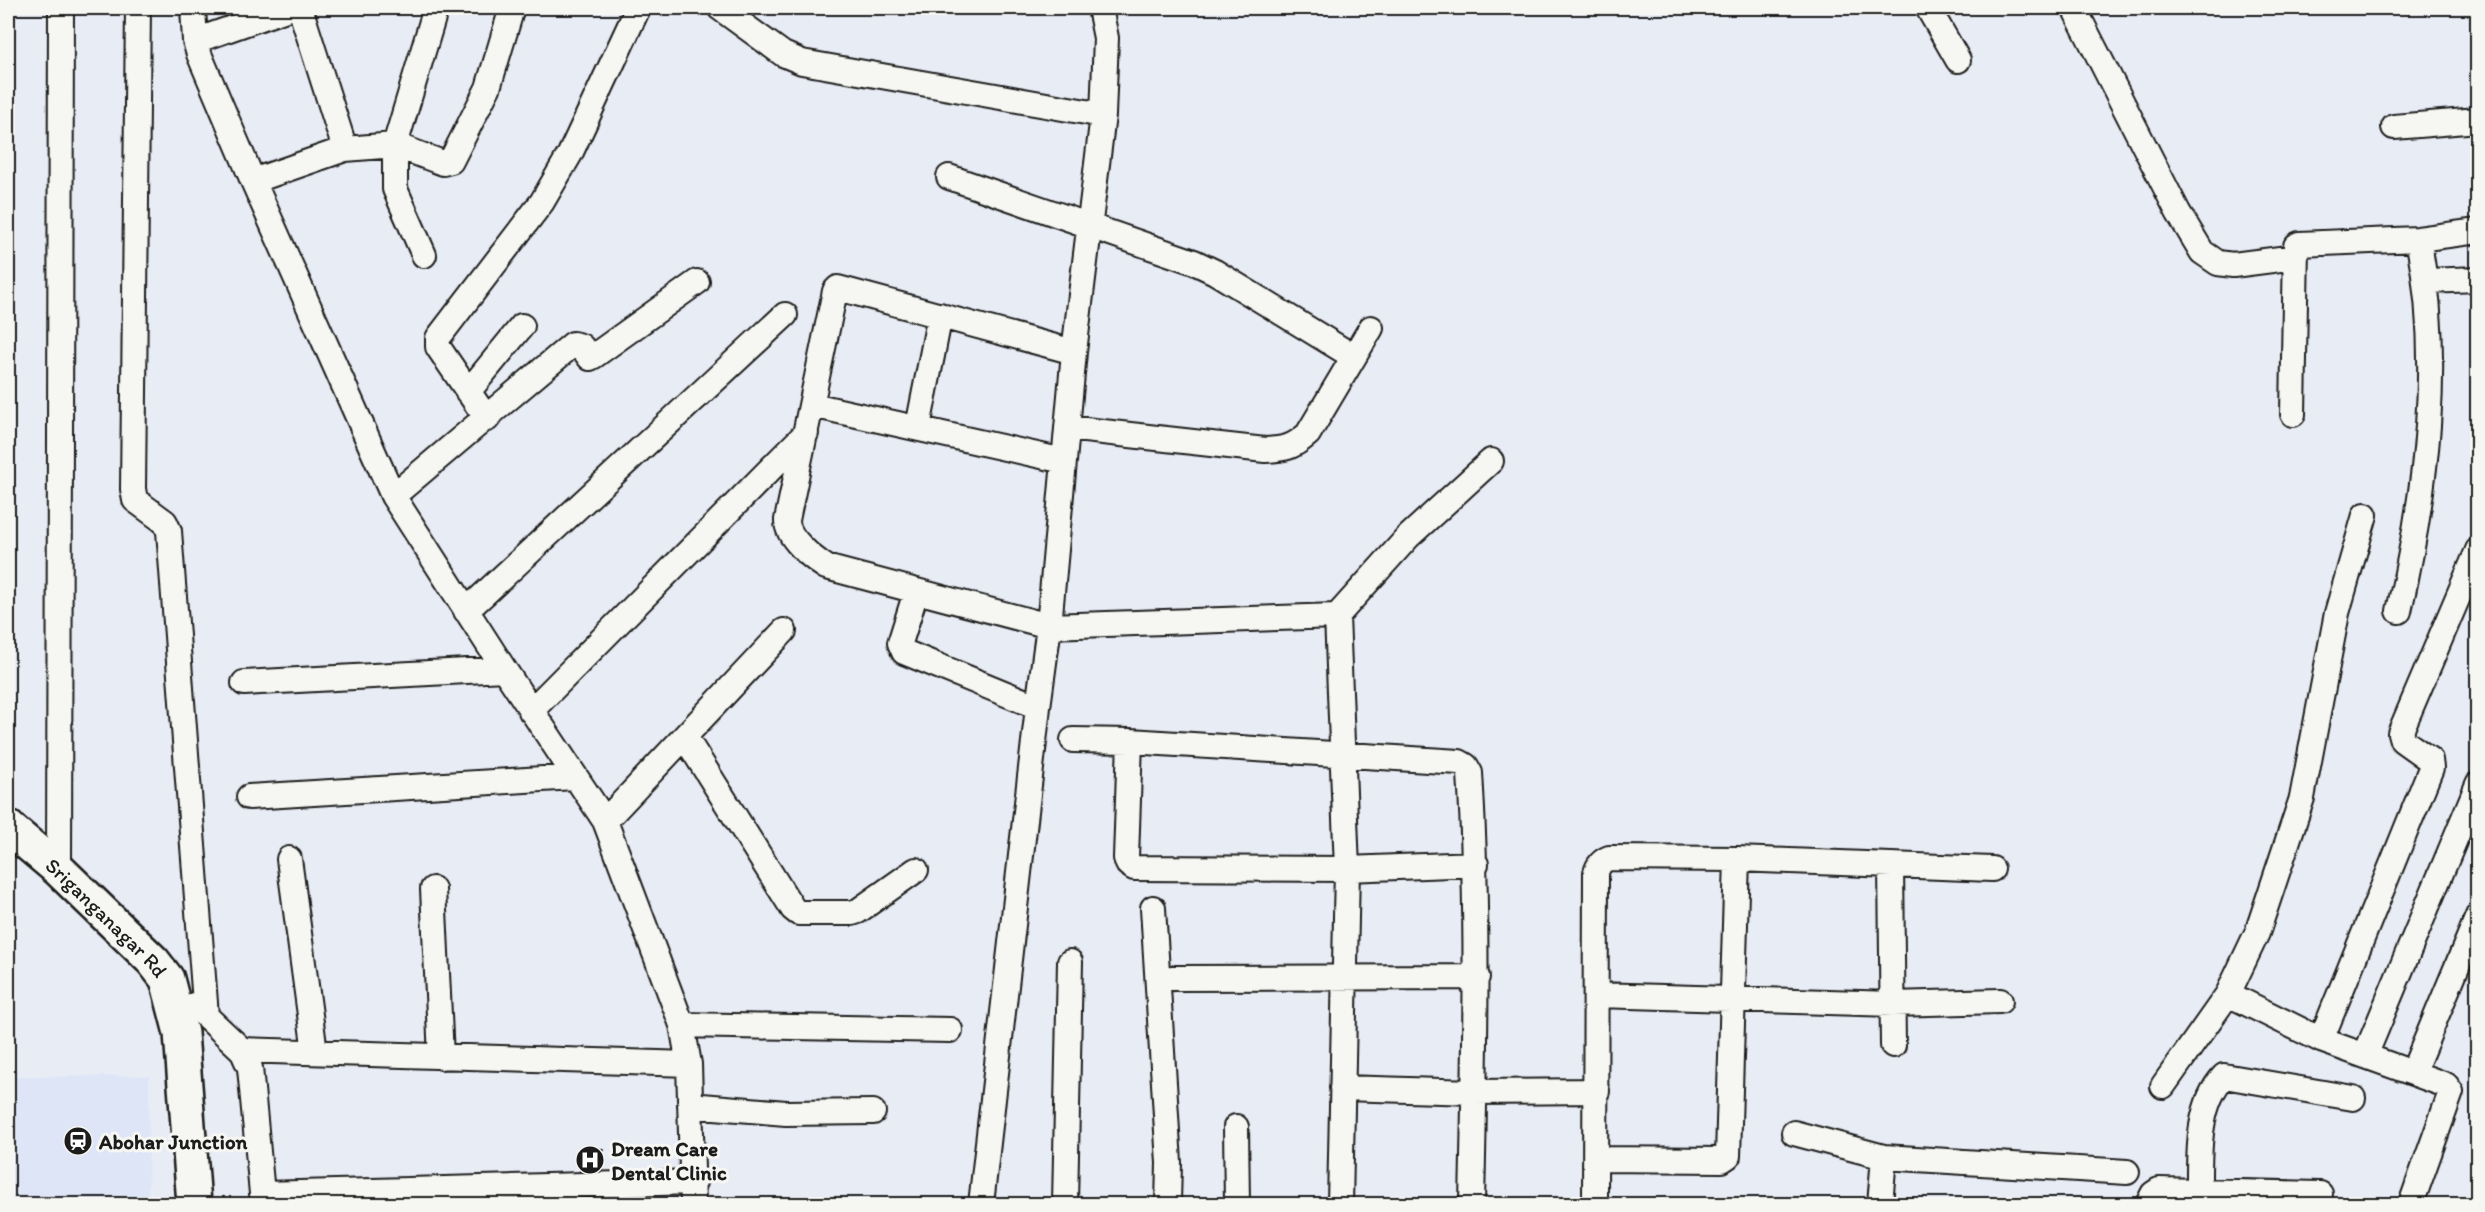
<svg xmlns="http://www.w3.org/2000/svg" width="2485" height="1212" viewBox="0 0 2485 1212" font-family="Itim,sans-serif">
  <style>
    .built { fill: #dde5f7 }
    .building { fill: #c5d4fb; stroke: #1c1c1c; stroke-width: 1.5 }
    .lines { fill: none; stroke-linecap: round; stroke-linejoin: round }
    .minor-casing { stroke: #1c1c1c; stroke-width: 28 }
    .secondary-casing { stroke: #1c1c1c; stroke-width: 38 }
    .minor { stroke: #f6f6f2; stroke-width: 24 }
    .secondary { stroke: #f6f6f2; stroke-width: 33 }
    .labels { text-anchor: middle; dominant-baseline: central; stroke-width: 6; stroke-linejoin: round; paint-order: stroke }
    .street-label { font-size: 21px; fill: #1c1c1c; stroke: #f6f6f2 }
    .poi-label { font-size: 21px; font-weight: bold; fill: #1c1c1c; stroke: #f6f6f2; text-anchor: start }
  </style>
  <rect width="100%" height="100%" fill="#e7ecf5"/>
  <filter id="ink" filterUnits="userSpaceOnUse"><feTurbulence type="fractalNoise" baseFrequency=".0167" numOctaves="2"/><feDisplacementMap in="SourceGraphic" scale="12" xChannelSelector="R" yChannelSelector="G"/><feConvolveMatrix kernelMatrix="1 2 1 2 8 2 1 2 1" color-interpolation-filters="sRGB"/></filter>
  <g filter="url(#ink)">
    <path class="built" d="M149,1076L148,1204H8V1077Z"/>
    <path class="building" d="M581,1147L603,1149L602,1170L580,1171Z"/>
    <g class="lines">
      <g class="minor-casing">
        <path id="minor" d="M138,8L133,489L135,500L165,522L169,531L206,1016
          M193,8L195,41L199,54L253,181L393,496L504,669L605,821L682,1025L689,1064L693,1204
          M294,8L301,11L345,149
          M720,8L783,54L802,62L1103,115
          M1928,8L1958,60
          M2074,8L2178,212L2202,252L2218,263L2233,265L2296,257
          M195,41L289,8
          M2394,127L2478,120
          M949,177L1194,262L1215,272L1354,357
          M253,181L345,149L395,145L436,8
          M424,255L395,189V145L443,163L451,161L488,88L512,8
          M2427,281L2478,279
          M1074,352L838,288L835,291L787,520C786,537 812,558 826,567L1049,626L1337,616
          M468,392L522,326
          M812,405L1064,461
          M2293,414L2296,246L2299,244L2418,239L2478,231
          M487,419L438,347V338L542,202L570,154L638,8
          M918,427L940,315
          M1067,428L1265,450C1285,449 1292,448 1308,434L1371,328
          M393,496L573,344L581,346L590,358L594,356L697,282
          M916,592L900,643L904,652L1038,707
          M466,611L785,315
          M2399,611C2426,491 2443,361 2418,239
          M244,683L504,669
          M531,711L806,433
          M685,737L793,909L798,913H852L858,911L916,870
          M1073,740L1130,741L1459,762L1466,766L1470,773C1479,917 1475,1060 1472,1204
          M1130,741L1126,858L1128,864L1134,868L1347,869L1476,864
          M249,797L575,777
          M605,821L784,631
          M289,859L315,1052
          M1891,865L1893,1045
          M59,870L61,8
          M433,889L441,1057
          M1153,908L1169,1163L1168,1204
          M1172,978L1477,977
          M2228,994L2321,1040L2446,1085L2451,1092L2411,1204
          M1597,995L1893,1004L2000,1001
          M194,1005L242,1050L250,1068L263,1204
          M682,1025L950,1030
          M2321,1040L2431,768L2430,760L2402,740L2400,733L2478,550
          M242,1050L689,1064
          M2365,1056L2478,784
          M2413,1072L2478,916
          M2163,1086L2228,994L2257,933L2302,798L2337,613L2365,515
          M1342,1088L1474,1092L1597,1091
          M690,1105L786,1113L873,1112
          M1236,1127L1237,1204
          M1794,1133L1884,1157L2127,1172
          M1597,1159L1722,1160L1728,1156L1737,859
          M2199,1190C2199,1154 2197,1104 2224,1076L2353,1098
          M263,1194L694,1182
          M981,1204L1038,707L1049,626L1074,352L1103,115L1106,38L1100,8
          M1065,1204L1070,962
          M1340,1204L1347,869L1337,616L1408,537L1491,461
          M1595,1204L1596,873C1598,865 1601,861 1609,858L1737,859L1992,869
          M1880,1204L1884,1157
          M2148,1204L2153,1194L2159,1190L2320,1194"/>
      </g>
      <g class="secondary-casing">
        <g id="secondary">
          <path id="s1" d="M8,827L59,870L153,961L167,979L181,1033L194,1204"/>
        </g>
      </g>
      <use href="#minor" class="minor"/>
      <use href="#secondary" class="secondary"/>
    </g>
  </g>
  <defs>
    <g id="station-disc" transform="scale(1.5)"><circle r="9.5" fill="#1c1c1c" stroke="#f6f6f2"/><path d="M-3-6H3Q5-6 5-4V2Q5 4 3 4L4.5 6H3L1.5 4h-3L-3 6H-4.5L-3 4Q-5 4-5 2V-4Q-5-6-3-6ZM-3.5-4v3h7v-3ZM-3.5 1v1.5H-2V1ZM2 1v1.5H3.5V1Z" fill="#fff"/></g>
    <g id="hospital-disc" transform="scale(1.5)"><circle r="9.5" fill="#1c1c1c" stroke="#f6f6f2"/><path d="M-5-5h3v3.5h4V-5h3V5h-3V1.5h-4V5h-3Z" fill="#fff"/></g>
  </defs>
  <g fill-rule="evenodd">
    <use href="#station-disc" x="78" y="1141"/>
    <use href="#hospital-disc" x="590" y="1160"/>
  </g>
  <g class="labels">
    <g class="street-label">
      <text stroke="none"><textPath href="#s1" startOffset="134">Sriganganagar Rd</textPath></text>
    </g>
    <g class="poi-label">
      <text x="99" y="1141">Abohar Junction</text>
      <text x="611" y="1148">Dream Care<tspan x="611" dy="24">Dental Clinic</tspan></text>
    </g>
  </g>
  <rect width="2485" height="1212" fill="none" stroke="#f6f6f2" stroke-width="30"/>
  <rect x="15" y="15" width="2455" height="1182" fill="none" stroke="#1c1c1c" stroke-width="2" filter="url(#ink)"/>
</svg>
